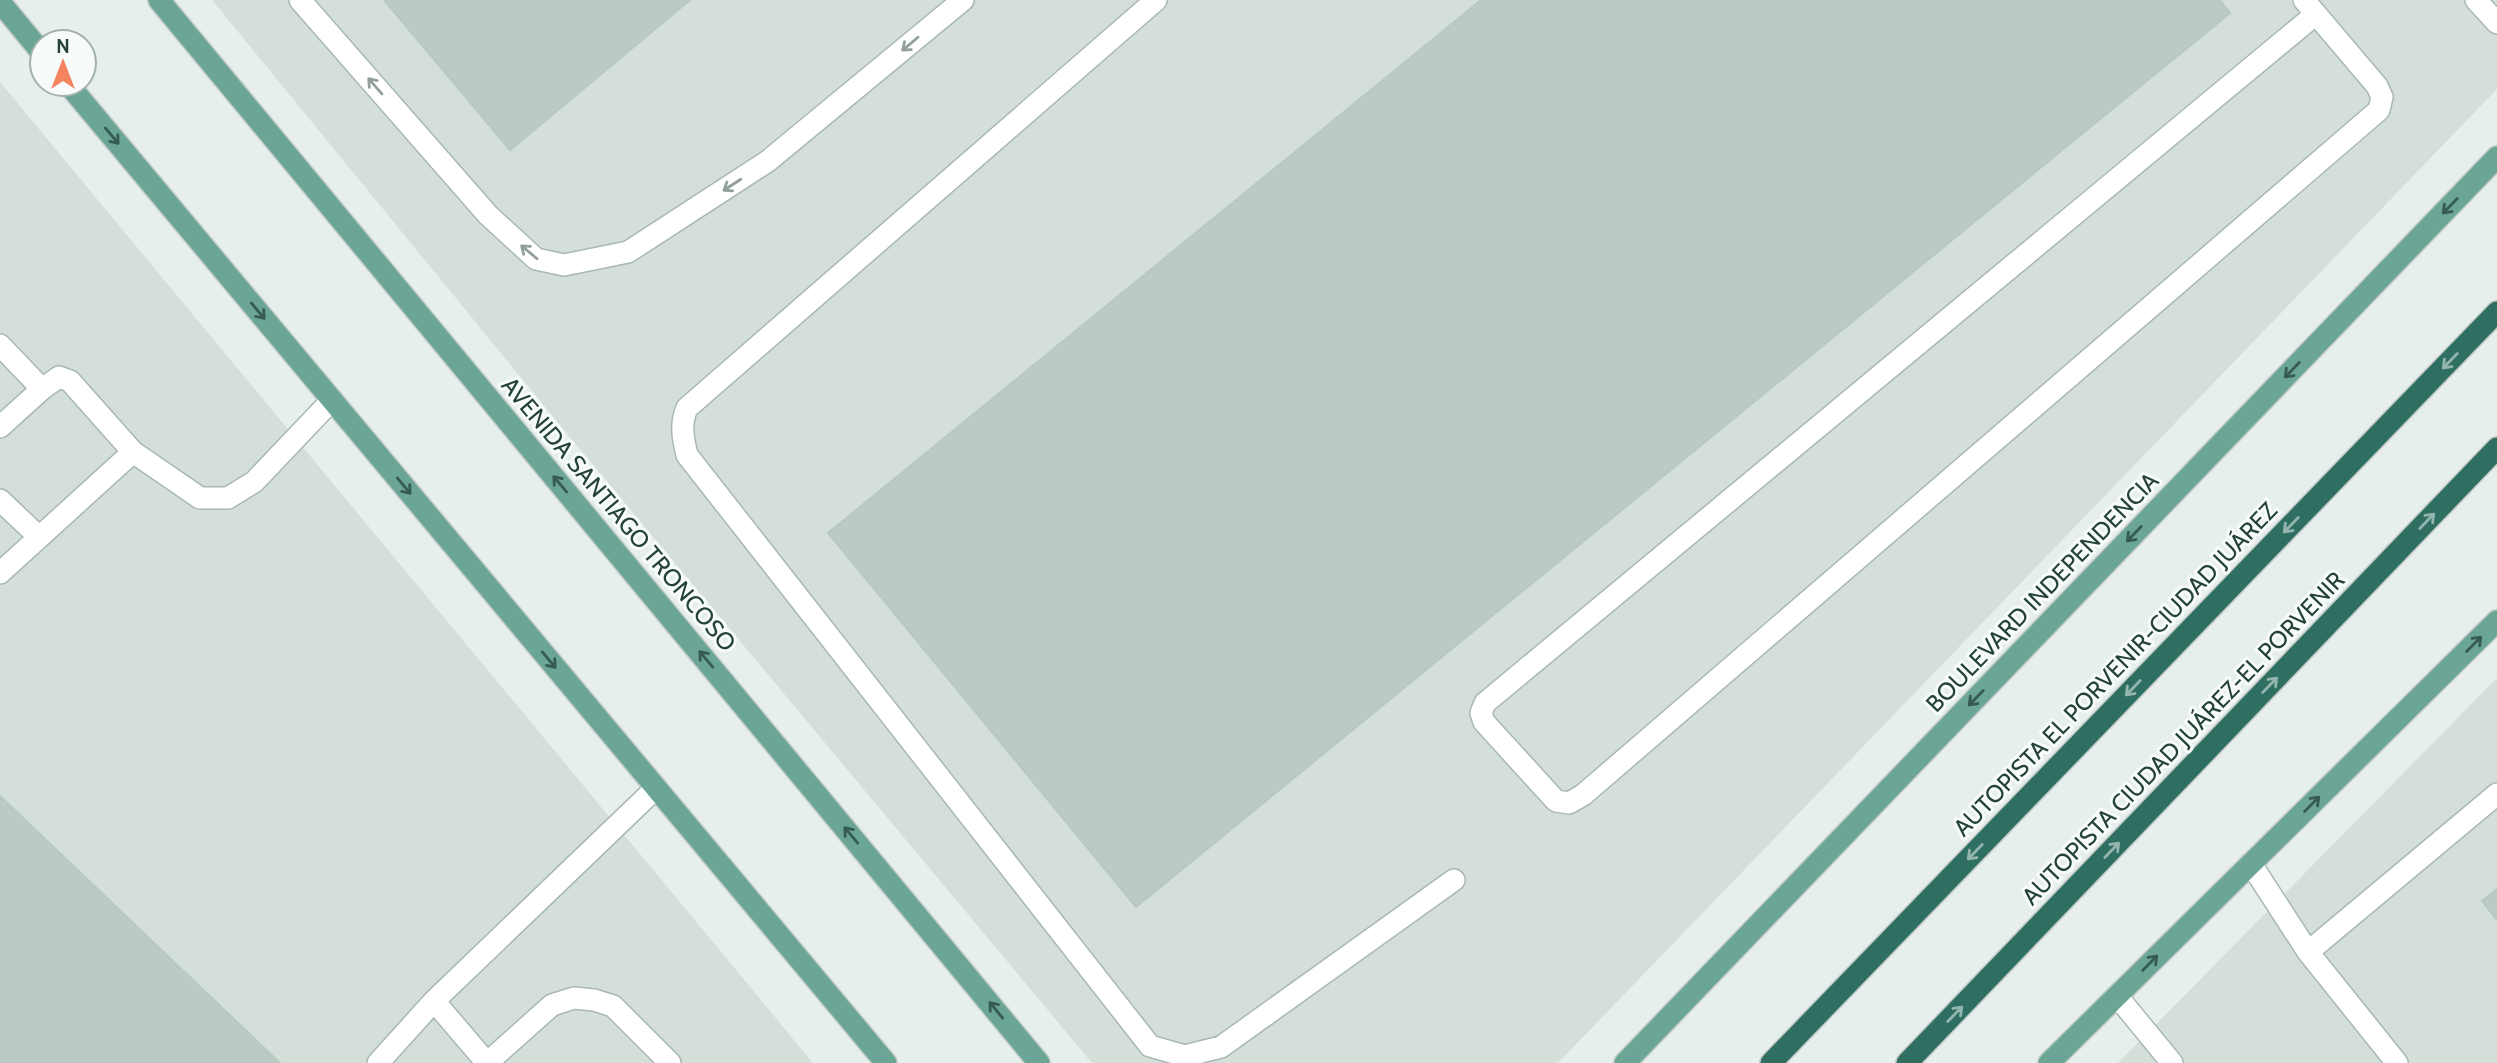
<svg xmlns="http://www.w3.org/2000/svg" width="2497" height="1063" viewBox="0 0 2497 1063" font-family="Cabin,sans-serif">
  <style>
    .built { fill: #d4dfda }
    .building { fill: #bbcac4; stroke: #b8c9c2; stroke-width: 2 }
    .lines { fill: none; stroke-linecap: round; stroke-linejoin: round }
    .minor-casing { stroke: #a8b8b2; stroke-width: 24 }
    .major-casing { stroke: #c2cac8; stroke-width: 24 }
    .highway-casing { stroke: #c2cac8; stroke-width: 24 }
    .minor { stroke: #fff; stroke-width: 21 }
    .major { stroke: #6aa596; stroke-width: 21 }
    .highway { stroke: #2f6f62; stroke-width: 21 }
    .oneway { stroke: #92a09c }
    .oneway2 { stroke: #365b51 }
    .oneway3 { stroke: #93b5ae }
    .labels { text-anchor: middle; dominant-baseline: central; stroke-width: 6; stroke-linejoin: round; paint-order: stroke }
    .street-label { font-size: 24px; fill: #24423a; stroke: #f7fbf9 }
  </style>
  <rect width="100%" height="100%" fill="#e6efeb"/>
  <path class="built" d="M212,0H2497V89L1558,1063H1092L554,418Z
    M0,82L578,779L813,1063H0Z
    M2497,678V1063H2118Z"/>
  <path class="building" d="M384,0H690L510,150Z
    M1481,0H2220L2230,13L1136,907L828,533Z
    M0,796L280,1063H0Z
    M2497,889V920L2482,901Z"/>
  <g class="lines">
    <g class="minor-casing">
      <path id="minor" d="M300,0L488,215L536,259L564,265L628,252L768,161L963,0
        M1156,0L687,408C680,424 683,439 687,455L1150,1046L1185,1056L1221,1047L1454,880
        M2304,0L2377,86L2382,97L2379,110L1583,795L1569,803L1556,801L1484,722L1481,713L1485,703L2316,14
        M2476,0L2497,23
        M0,345L42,389L0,427
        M42,389L59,377L70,381L133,452L200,498H228L254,482L332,400
        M0,500L38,536
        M0,573L133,452
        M2251,864L2308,952L2397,1063
        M2308,952L2497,794
        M2117,996L2172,1063
        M434,1001L487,1063L552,1005L574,998L594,1000L613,1006L670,1063
        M378,1063L434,1001L656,788"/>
    </g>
    <g class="major-casing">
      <path id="major" d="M159,0L1039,1063
        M0,2L42,53
        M68,84L886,1063
        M1625,1063L2497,157
        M2049,1063L2497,621"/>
    </g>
    <g class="highway-casing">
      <path id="highway" d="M1771,1063L2497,312
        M1907,1063L2497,448"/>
    </g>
    <use href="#minor" class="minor"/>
    <use href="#major" class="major"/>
    <use href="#highway" class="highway"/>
  </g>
  <defs><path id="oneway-shaft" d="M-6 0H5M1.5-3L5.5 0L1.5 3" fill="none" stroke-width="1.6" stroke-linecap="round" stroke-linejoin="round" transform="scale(1.75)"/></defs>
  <g class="oneway">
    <use href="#oneway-shaft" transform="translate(910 44) rotate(140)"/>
    <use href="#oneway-shaft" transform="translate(375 86) rotate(-131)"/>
    <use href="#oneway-shaft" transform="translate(732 185) rotate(147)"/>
    <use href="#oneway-shaft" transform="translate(529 252) rotate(-140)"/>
  </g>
  <g class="oneway2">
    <use href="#oneway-shaft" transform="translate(112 136) rotate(50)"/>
    <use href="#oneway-shaft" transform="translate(2450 206) rotate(134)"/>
    <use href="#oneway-shaft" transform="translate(258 311) rotate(50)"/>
    <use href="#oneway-shaft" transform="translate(2292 370) rotate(134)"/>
    <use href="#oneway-shaft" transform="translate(560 484) rotate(-130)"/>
    <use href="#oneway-shaft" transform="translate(404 486) rotate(50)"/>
    <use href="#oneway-shaft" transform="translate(2134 534) rotate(134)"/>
    <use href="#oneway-shaft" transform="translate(2474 644) rotate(-45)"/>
    <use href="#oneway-shaft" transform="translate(706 659) rotate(-130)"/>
    <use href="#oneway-shaft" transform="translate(549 660) rotate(50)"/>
    <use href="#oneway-shaft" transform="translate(1976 698) rotate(134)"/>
    <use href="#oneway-shaft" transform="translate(2312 804) rotate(-45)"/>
    <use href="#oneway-shaft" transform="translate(851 835) rotate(-130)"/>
    <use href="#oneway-shaft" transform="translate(2150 963) rotate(-45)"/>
    <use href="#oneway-shaft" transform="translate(996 1010) rotate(-129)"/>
  </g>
  <g class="oneway3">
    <use href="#oneway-shaft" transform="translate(2450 361) rotate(134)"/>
    <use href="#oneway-shaft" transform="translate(2427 521) rotate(-46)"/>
    <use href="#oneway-shaft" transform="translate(2291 525) rotate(134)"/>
    <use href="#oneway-shaft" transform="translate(2270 685) rotate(-46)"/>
    <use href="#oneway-shaft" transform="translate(2133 688) rotate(134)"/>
    <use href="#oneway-shaft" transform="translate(2112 850) rotate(-46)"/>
    <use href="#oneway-shaft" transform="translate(1975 852) rotate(134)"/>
    <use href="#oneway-shaft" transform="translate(1955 1014) rotate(-46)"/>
  </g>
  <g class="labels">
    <g class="street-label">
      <text transform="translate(619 514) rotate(50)">AVENIDA SANTIAGO TRONCOSO</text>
      <text transform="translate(2042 592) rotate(-46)">BOULEVARD INDEPENDENCIA</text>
      <text transform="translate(2115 669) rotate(-46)">AUTOPISTA EL PORVENIR-CIUDAD JUÁREZ</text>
      <text transform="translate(2183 738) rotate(-46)">AUTOPISTA CIUDAD JUÁREZ-EL PORVENIR</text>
    </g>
  </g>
  <g transform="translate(63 63)"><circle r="33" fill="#f7fbf9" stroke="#a3b1ad" stroke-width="2"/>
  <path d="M0-5L12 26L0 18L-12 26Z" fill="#f4845f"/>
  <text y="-10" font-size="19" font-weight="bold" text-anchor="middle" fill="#24423a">N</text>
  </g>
</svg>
